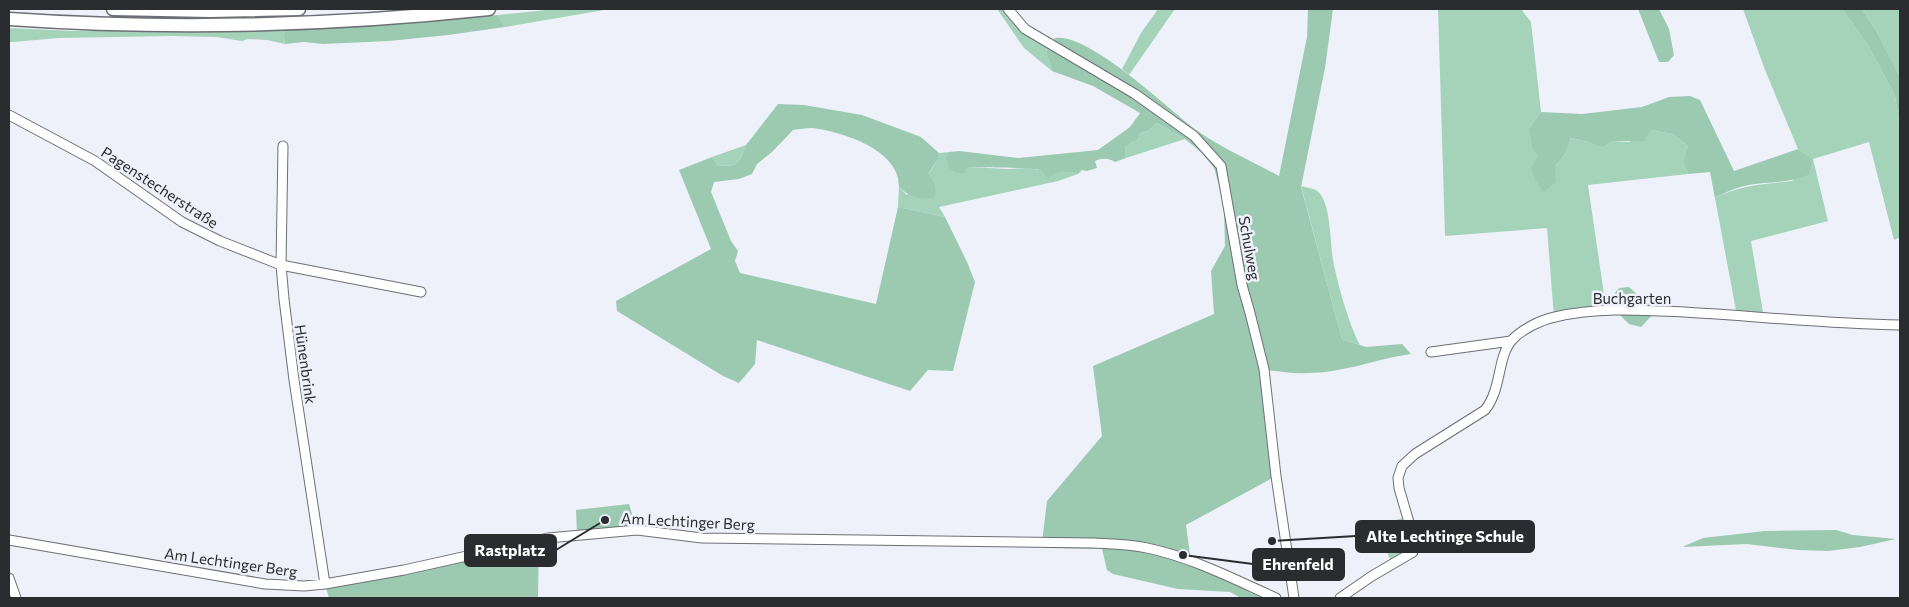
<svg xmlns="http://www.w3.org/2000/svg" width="1909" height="607" viewBox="0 0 1909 607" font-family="Commissioner,sans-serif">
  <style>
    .green { fill: #a5d3ba }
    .forest { fill: #9bcab1 }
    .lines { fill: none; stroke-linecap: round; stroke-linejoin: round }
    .minor-casing { stroke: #6d6f76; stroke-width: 11 }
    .highway-casing { stroke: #6d6f76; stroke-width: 15 }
    .minor { stroke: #fff; stroke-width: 9 }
    .highway { stroke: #fff; stroke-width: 12 }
    .labels { text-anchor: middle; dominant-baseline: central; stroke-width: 5; stroke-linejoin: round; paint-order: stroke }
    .street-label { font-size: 15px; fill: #2b2c2f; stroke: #eef1f9 }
    .leader { fill: none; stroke: #2b2c2f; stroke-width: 2 }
    .callout-dot { fill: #2b2c2f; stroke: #eef1f9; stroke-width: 2 }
    .callout { fill: #2b2c2f; stroke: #2b2c2f; stroke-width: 2 }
    .callout-label { font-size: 16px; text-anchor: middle; font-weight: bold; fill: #fff }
  </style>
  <rect width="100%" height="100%" fill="#eef1f9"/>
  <path class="green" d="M555,9H610L505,27L498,15Z
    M997,9H1008L1011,13L1050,44L1046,51L1052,71L1024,48Z
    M1158,9H1175L1129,75L1122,69L1141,33Z
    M1438,9H1521L1531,22L1541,112L1529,128L1555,166L1565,155L1571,138L1588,142L1602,148L1613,141L1629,142L1651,130L1673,134L1688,146L1683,161L1688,174L1588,185L1606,308L1554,317L1547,228L1445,236Z
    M1743,9H1842L1868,45L1895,96L1900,127V237L1894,240L1869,142L1813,159L1828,221L1751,241L1764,318L1737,316L1715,198C1740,185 1764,184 1792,181L1813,159L1798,149L1765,70Z
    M1862,9H1900V77L1877,32Z
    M9,28L73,31L283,29L285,44L267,40L248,39L242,41L216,37L172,36L59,38L13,42H9Z
    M1157,123L1185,139L1126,158L1125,148L1130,143L1138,140L1140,133L1148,131Z
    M746,145L742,156L735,165L718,166L712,157Z
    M949,152L946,156L968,167L1008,169L1029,168L1054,173L1062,170L1078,174L1058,181L939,207L945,217L898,207L899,187L907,195C919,183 936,170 939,153Z
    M1301,186C1308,188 1317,188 1321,195C1331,210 1330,242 1333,260C1337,282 1349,325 1360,345L1342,339Z
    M1407,517L1413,552L1392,565L1379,530L1395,523L1396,520Z"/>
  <path class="forest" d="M1308,9H1333L1325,68L1301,187L1342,339L1366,347L1402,344L1411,354C1376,359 1343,373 1307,373C1293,374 1278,371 1264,370L1276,476L1186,525L1191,562L1276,598H1241L1230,592L1178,589L1113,574L1107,570L1102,549L1048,548L1042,542L1047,501L1102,436L1093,366L1214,314L1211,271L1225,246L1224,212L1221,192L1214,168L1202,153L1185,139L1157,123L1148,131L1140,133L1138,140L1130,143L1125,148L1126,158L1115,162C1108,158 1103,158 1095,161L1097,168L1087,171L1082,170L1078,174C1065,171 1058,169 1048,179C1046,177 1043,172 1040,170C1035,167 979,168 968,167L964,173H957L948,167L946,156L949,152L959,151L1019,158L1098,150L1130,127L1140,113L1093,86L1052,71L1046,51L1055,38C1089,32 1170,111 1199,132C1224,149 1253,162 1279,176L1307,37Z
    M1638,9H1659L1669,29L1674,55L1668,62H1659Z
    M1842,9H1862L1877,32L1900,77V127L1895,96L1868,45Z
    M498,15L505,27L448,35L389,41L323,44L304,42L285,44L283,29L431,21Z
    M1690,96L1700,100L1734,171L1798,149L1813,159L1808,175C1785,184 1771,181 1749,185C1737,187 1726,192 1715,198L1710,172L1688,174L1683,161L1688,146L1673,134L1651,130L1644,141H1613L1602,148L1588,142L1571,138L1565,155L1555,166L1556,182L1544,192L1537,183L1531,168L1538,155L1533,150L1529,128L1541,112L1582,114L1642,107L1669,97Z
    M778,104L804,105L862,115L921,137L939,153L938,159L928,174C934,181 937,187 935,197C920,201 910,197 899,187C900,150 843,132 813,128C806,128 799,129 793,130L772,152L757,164L752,174L739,179L714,182L711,192L731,241L738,251L735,261L740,273L876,304L898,207L945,217L967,262L975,282L953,371L928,370L910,391L757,340L755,364L739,383L723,376L617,311L616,301L711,249L679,170L712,157L718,166L735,165L742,156L746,145Z
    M1629,287L1656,311L1641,327L1629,324L1614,309V294L1619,288Z
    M629,504L637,530L577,534L576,510Z
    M1836,530L1853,535L1896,539L1860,547L1828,551L1798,550L1747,544L1682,547L1703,538L1765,531Z
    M539,540L538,598H329L325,584Z"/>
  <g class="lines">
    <g class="minor-casing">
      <path id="minor" d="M1008,9L1025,29L1135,94L1194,136L1221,166L1242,285L1250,313L1264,369L1276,476L1294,598
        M9,115L95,161L182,222L220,241L281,265L421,292
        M283,146L281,265L284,299L294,380L325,584
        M1431,352L1511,341
        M9,540L265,584L304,586L325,584L404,570L548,538L637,530L702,538L1093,543C1111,544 1129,544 1147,548C1191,557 1234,579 1276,598
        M9,578L16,598
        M1340,598L1372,576L1413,552V536L1399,488L1398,478L1402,466L1415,454L1485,410C1502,389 1497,357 1512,340C1522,329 1541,320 1555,317C1598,307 1641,310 1684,312C1756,316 1828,324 1900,325"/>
    </g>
    <g class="highway-casing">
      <path id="highway" d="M113,9L210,11L299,9
        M9,19C169,30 330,26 489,9"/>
    </g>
    <use href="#minor" class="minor"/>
    <use href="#highway" class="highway"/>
  </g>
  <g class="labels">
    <g class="street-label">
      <text transform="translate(160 187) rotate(33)">Pagenstecherstraße</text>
      <text transform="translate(1250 248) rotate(80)">Schulweg</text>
      <text x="1632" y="298">Buchgarten</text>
      <text transform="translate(306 364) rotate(82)">Hünenbrink</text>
      <text transform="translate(688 521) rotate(3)">Am Lechtinger Berg</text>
      <text transform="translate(231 562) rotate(8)">Am Lechtinger Berg</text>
    </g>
  </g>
  <path class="leader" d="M1272 541L1356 536M605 520L556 550M1183 555L1253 564"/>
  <g class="callout-dot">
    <circle cx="1272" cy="541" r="5"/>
    <circle cx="605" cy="520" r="5"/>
    <circle cx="1183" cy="555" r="5"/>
  </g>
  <g class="callout">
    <rect x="1356" y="521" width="178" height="31" rx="5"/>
    <rect x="465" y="535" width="91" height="31" rx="5"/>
    <rect x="1253" y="549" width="91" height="31" rx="5"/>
  </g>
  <g class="callout-label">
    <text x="1445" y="542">Alte Lechtinge Schule</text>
    <text x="510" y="556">Rastplatz</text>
    <text x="1298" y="570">Ehrenfeld</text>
  </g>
  <rect width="1909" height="607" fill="none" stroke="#2b2c2f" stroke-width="20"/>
</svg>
